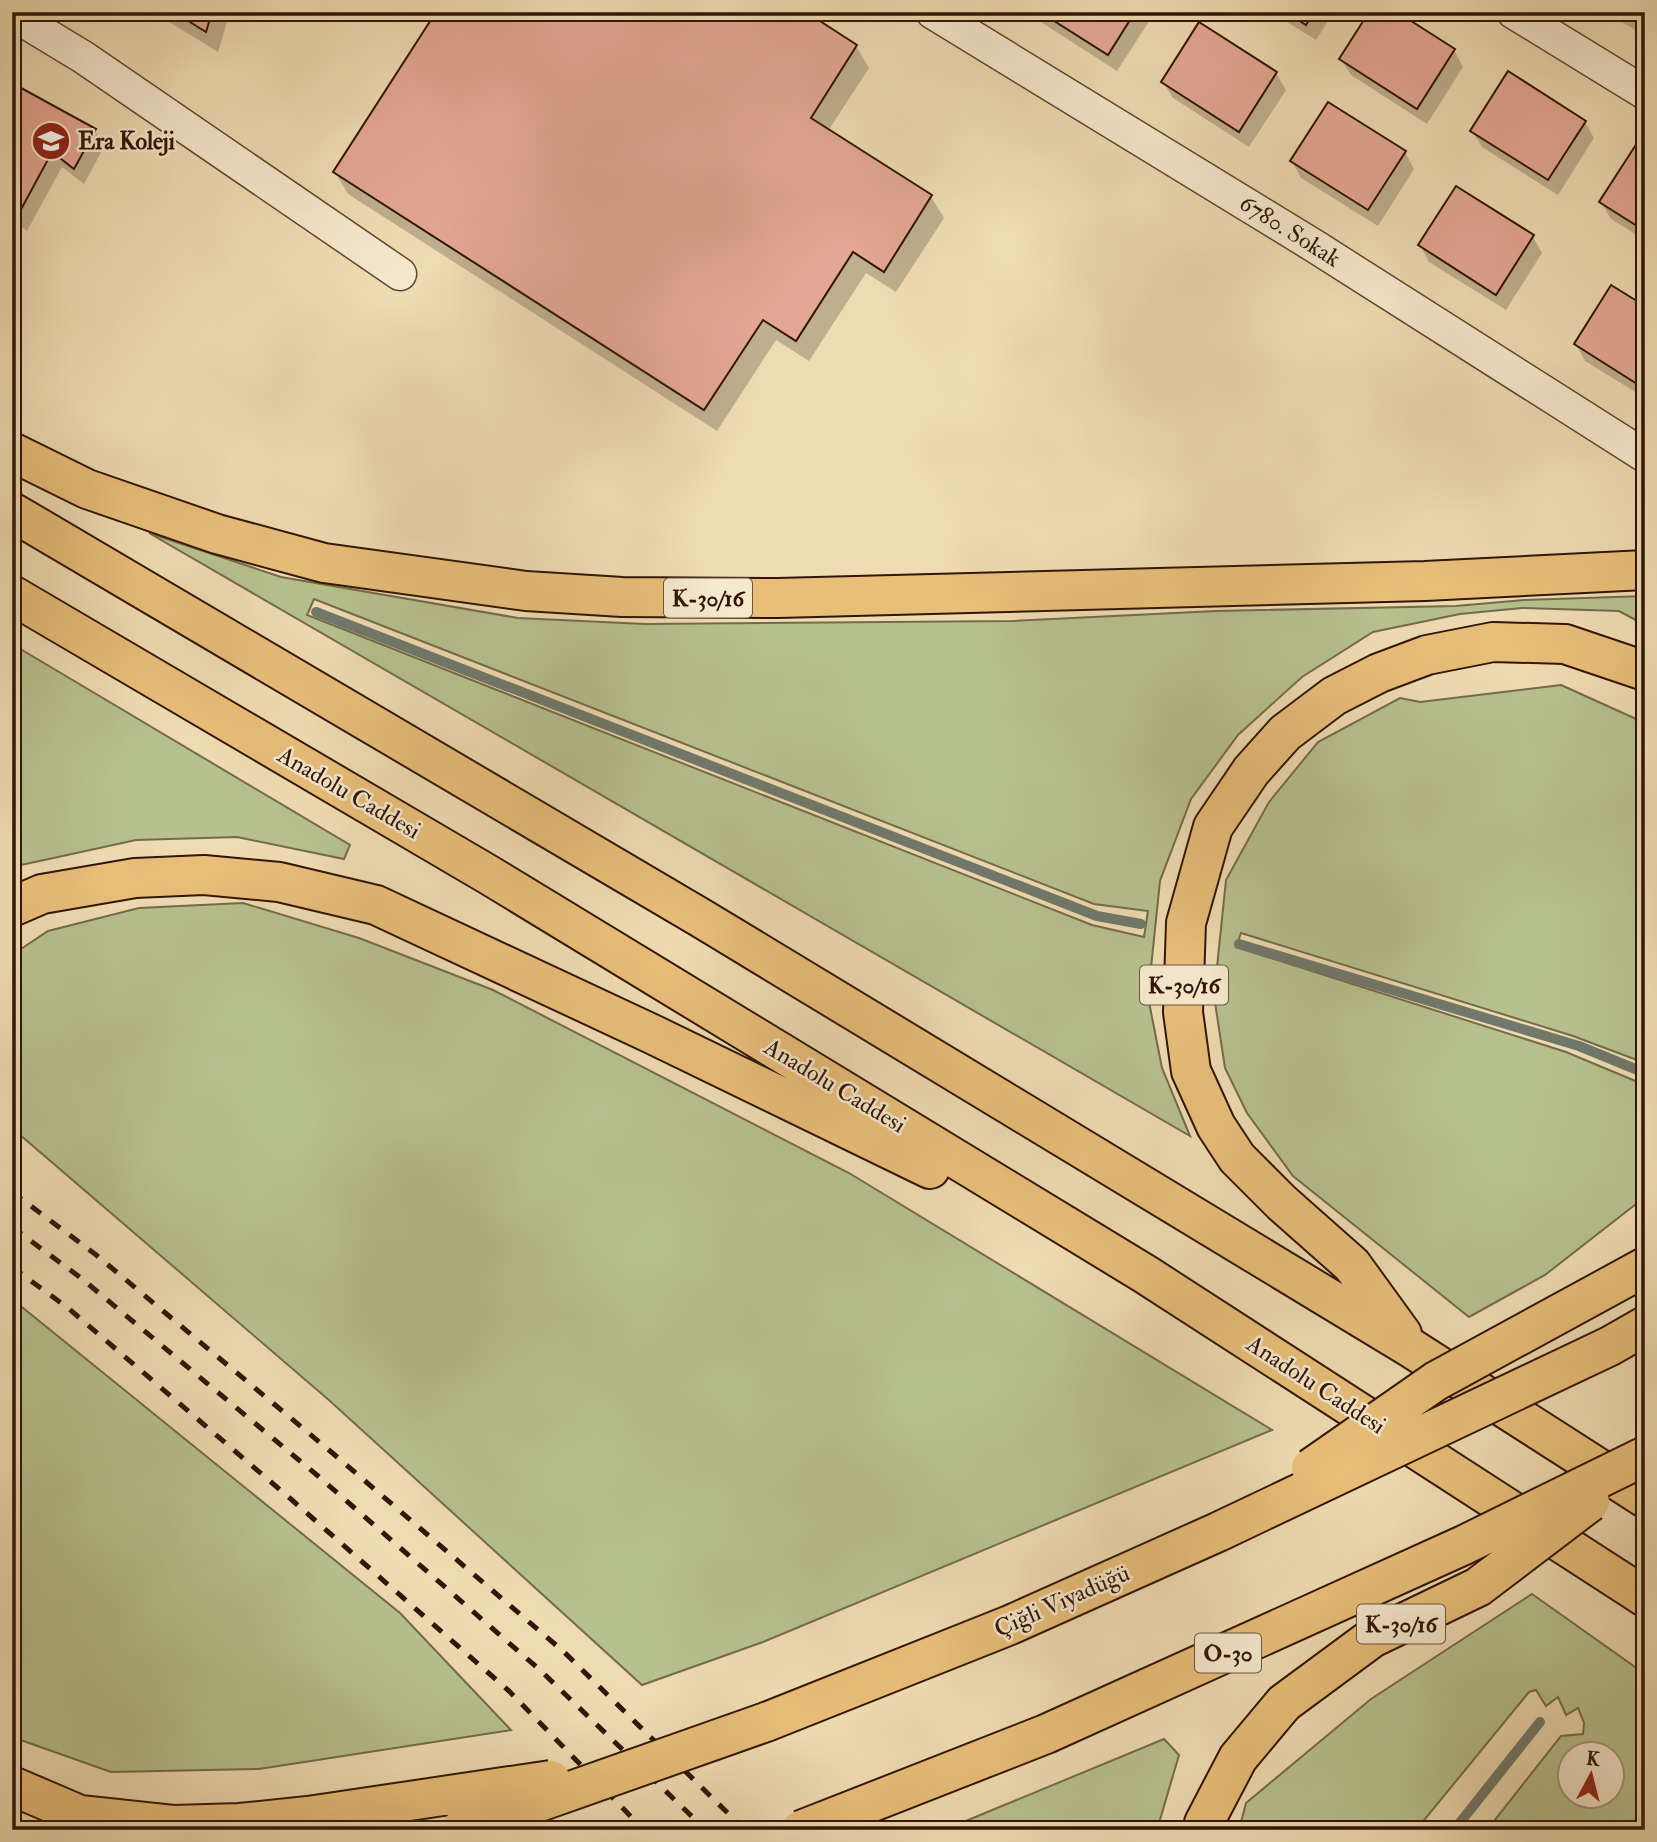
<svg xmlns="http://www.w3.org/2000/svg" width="1657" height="1842" viewBox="0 0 1657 1842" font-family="'IM FELL Double Pica',serif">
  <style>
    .green { fill: #b7c18e; stroke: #746b4a; stroke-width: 2; fill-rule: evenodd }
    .shadow { fill: #0003 }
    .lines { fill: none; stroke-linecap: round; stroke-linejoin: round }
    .stream { stroke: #70796b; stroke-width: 10 }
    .building { fill: #e3a793; stroke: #311506; stroke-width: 2 }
    .street-casing { stroke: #604631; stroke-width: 35 }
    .highway-casing { stroke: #311506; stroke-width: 42 }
    .street { stroke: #f5e8cd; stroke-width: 32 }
    .highway { stroke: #e8be79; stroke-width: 38 }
    .rail { stroke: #311506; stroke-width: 5; stroke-dasharray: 12 12; stroke-linecap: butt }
    .highway-bridge-casing { stroke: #311506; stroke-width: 42; stroke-linecap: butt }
    .highway-bridge { stroke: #e8be79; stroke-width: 38 }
    .labels { text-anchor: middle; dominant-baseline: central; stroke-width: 5; stroke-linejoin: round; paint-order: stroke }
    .shield { fill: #f5e8cd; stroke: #6c5442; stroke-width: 2 }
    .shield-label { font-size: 23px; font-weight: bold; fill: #311506 }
    .poi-label { font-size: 24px; font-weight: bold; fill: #311506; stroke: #f5e8cd; text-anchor: start }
    .street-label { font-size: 24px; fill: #311506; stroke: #f5e8cd }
  </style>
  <rect width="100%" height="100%" fill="#efdbb2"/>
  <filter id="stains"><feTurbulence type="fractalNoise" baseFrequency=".00286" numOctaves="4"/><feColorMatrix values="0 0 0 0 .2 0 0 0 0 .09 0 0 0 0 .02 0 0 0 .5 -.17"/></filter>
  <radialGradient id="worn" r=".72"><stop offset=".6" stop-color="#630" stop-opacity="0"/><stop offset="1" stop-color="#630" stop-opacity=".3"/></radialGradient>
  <path class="green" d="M149,533L281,577L518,618L645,624L1013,621L1216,611L1456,606L1524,600L1645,596V625L1619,611L1522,608L1460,614L1373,632L1302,677L1238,735L1191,799L1160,881L1148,997L1162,1068L1190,1136ZM314,599L1094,904L1148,911L1144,937L1092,925L307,615Z
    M12,644L350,845L344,859L237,837L136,840L12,867Z
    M1561,685L1645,723V1063L1573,1036L1241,933L1236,947L1566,1052L1645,1085V1197L1545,1275L1469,1317L1293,1176L1247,1113L1225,1068L1214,996L1226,880L1269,802L1318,742L1400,698L1420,702Z
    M243,903L359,938L493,990L849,1173L1272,1430L763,1642L642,1685L330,1401L12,1128V955L48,931L139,908Z
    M12,1299L400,1613L511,1730L259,1769L111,1772L12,1737Z
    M1532,1594L1645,1674V1830H1487L1561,1736L1583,1734L1584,1723L1578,1708L1566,1715L1558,1697L1546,1706L1536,1690L1529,1692L1416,1830H1239L1246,1803L1371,1699ZM1570,1755H1612V1797H1570Z
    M1164,1739L1179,1755L1157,1830H944Z"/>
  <path class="shadow" d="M153,12H230L218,52Z
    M803,12L856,46L869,68L828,131L931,197L944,218L896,292L866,273L809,361L776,340L717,431L348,194L335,172Z
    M1035,12H1153L1154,14L1117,71L1041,22Z
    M1271,12H1334L1316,40Z
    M1613,12H1645V36L1617,19Z
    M1200,25L1276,73L1286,90L1249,147L1173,98L1163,82Z
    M1454,50L1463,67L1427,124L1351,75L1341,59Z
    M12,85L95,131L104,147L84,184L62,167L27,231L12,220Z
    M1585,122L1594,138L1558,195L1482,147L1472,131Z
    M1645,150V240L1611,219L1601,202Z
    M1405,152L1414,169L1378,226L1301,178L1292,161Z
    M1533,237L1542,253L1506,310L1429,262L1420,245Z
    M1645,308V398L1585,361L1576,344Z"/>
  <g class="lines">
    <path class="stream" d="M316,612L1097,916L1141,924
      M1239,944L1579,1046L1645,1073
      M1454,1830L1540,1722"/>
  </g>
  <path class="building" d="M174,12H212L206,32Z
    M436,12H806L857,45L811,118L932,195L884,272L853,252L796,341L763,320L704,410L333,172Z
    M1040,12H1135L1108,55Z
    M1286,12H1314L1306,25Z
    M1369,12H1397L1455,49L1417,109L1339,59Z
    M1621,12H1645V27Z
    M1199,22L1277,72L1239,132L1161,82Z
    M1508,71L1586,121L1548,180L1470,131Z
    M12,83L96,129L74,169L52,152L18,215L12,212Z
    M1328,102L1406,151L1368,210L1290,161Z
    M1637,143L1645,148V231L1599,202Z
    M1456,186L1534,235L1496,295L1418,245Z
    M1611,285L1645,306V389L1574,344Z"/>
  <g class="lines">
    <g class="street-casing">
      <path id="street" d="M932,12L1316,247L1645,456
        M1513,12L1645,93
        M12,14L83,57L400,274"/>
    </g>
    <g class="highway-casing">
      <path id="highway" d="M12,452L87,489L217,534L324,563L526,591L622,597L778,598L1425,581L1645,570
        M12,512L701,918L1411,1348L1645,1498
        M12,595L489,875L1145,1274L1645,1597
        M12,907L42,894L135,878L204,875L279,882L376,905L652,1034L930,1169
        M1402,1334L1352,1265L1282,1203L1237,1158L1216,1126L1191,1071L1183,1012L1186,923L1213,827L1251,771L1285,733L1334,696L1379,673L1427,655L1493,642L1565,644L1645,671"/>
    </g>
    <use href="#street" class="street"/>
    <use href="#highway" class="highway"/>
    <path class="rail" d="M12,1192L95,1254L336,1456L564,1652L745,1830
      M12,1227L81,1278L318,1476L541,1671L706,1830
      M12,1267L68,1308L292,1500L509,1691L644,1830"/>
    <g class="highway-bridge-casing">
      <path id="highway-bridge" d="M1311,1468L1436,1381L1645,1267
        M12,1786L80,1815L173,1825L240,1823L308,1816L551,1780
        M460,1830L766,1722L1010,1625L1218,1532L1610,1346L1645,1326
        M801,1830L1046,1734L1464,1545L1645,1456
        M1203,1830L1204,1823L1238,1758L1284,1703L1372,1638L1478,1587L1590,1502"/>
    </g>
    <use href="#highway-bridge" class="highway-bridge"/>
  </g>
  <defs>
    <g id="school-disc" transform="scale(2.0125)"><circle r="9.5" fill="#8f2418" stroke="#f5e8cd"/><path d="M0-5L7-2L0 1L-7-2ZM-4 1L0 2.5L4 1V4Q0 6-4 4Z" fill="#fff"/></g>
  </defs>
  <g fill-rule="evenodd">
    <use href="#school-disc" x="51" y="141"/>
  </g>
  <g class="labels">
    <g class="shield">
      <rect x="664" y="578.5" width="88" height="39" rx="5"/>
      <rect x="1140" y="965.5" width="88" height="39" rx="5"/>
      <rect x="1357" y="1604.5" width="88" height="39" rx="5"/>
      <rect x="1195" y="1633.5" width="66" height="39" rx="5"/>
    </g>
    <g class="shield-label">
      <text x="708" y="598">K-30/16</text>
      <text x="1184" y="985">K-30/16</text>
      <text x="1401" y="1624">K-30/16</text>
      <text x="1228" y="1653">O-30</text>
    </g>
    <g class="poi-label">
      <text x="78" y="141">Era Koleji</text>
    </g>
    <g class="street-label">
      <text transform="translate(1290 231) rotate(32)">6780. Sokak</text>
      <text transform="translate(349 793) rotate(30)">Anadolu Caddesi</text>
      <text transform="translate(835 1086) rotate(31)">Anadolu Caddesi</text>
      <text transform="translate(1316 1385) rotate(33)">Anadolu Caddesi</text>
      <text transform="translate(1062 1601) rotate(-24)">Çiğli Viyadüğü</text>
    </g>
  </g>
  <rect width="1657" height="1842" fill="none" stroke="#efdbb2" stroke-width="42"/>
  <rect x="14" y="14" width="1629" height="1814" fill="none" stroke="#311506" stroke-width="3.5"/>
  <rect x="21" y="21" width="1615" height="1800" fill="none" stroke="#311506" stroke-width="2"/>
  <g transform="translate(1591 1775) rotate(7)"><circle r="33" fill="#f5e8cd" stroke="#a7947d" stroke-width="2"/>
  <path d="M0-5L12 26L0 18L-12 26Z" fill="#8f2418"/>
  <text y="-10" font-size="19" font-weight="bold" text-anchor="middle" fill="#311506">K</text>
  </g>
  <rect width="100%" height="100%" filter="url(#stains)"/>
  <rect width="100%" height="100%" fill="url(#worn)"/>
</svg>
